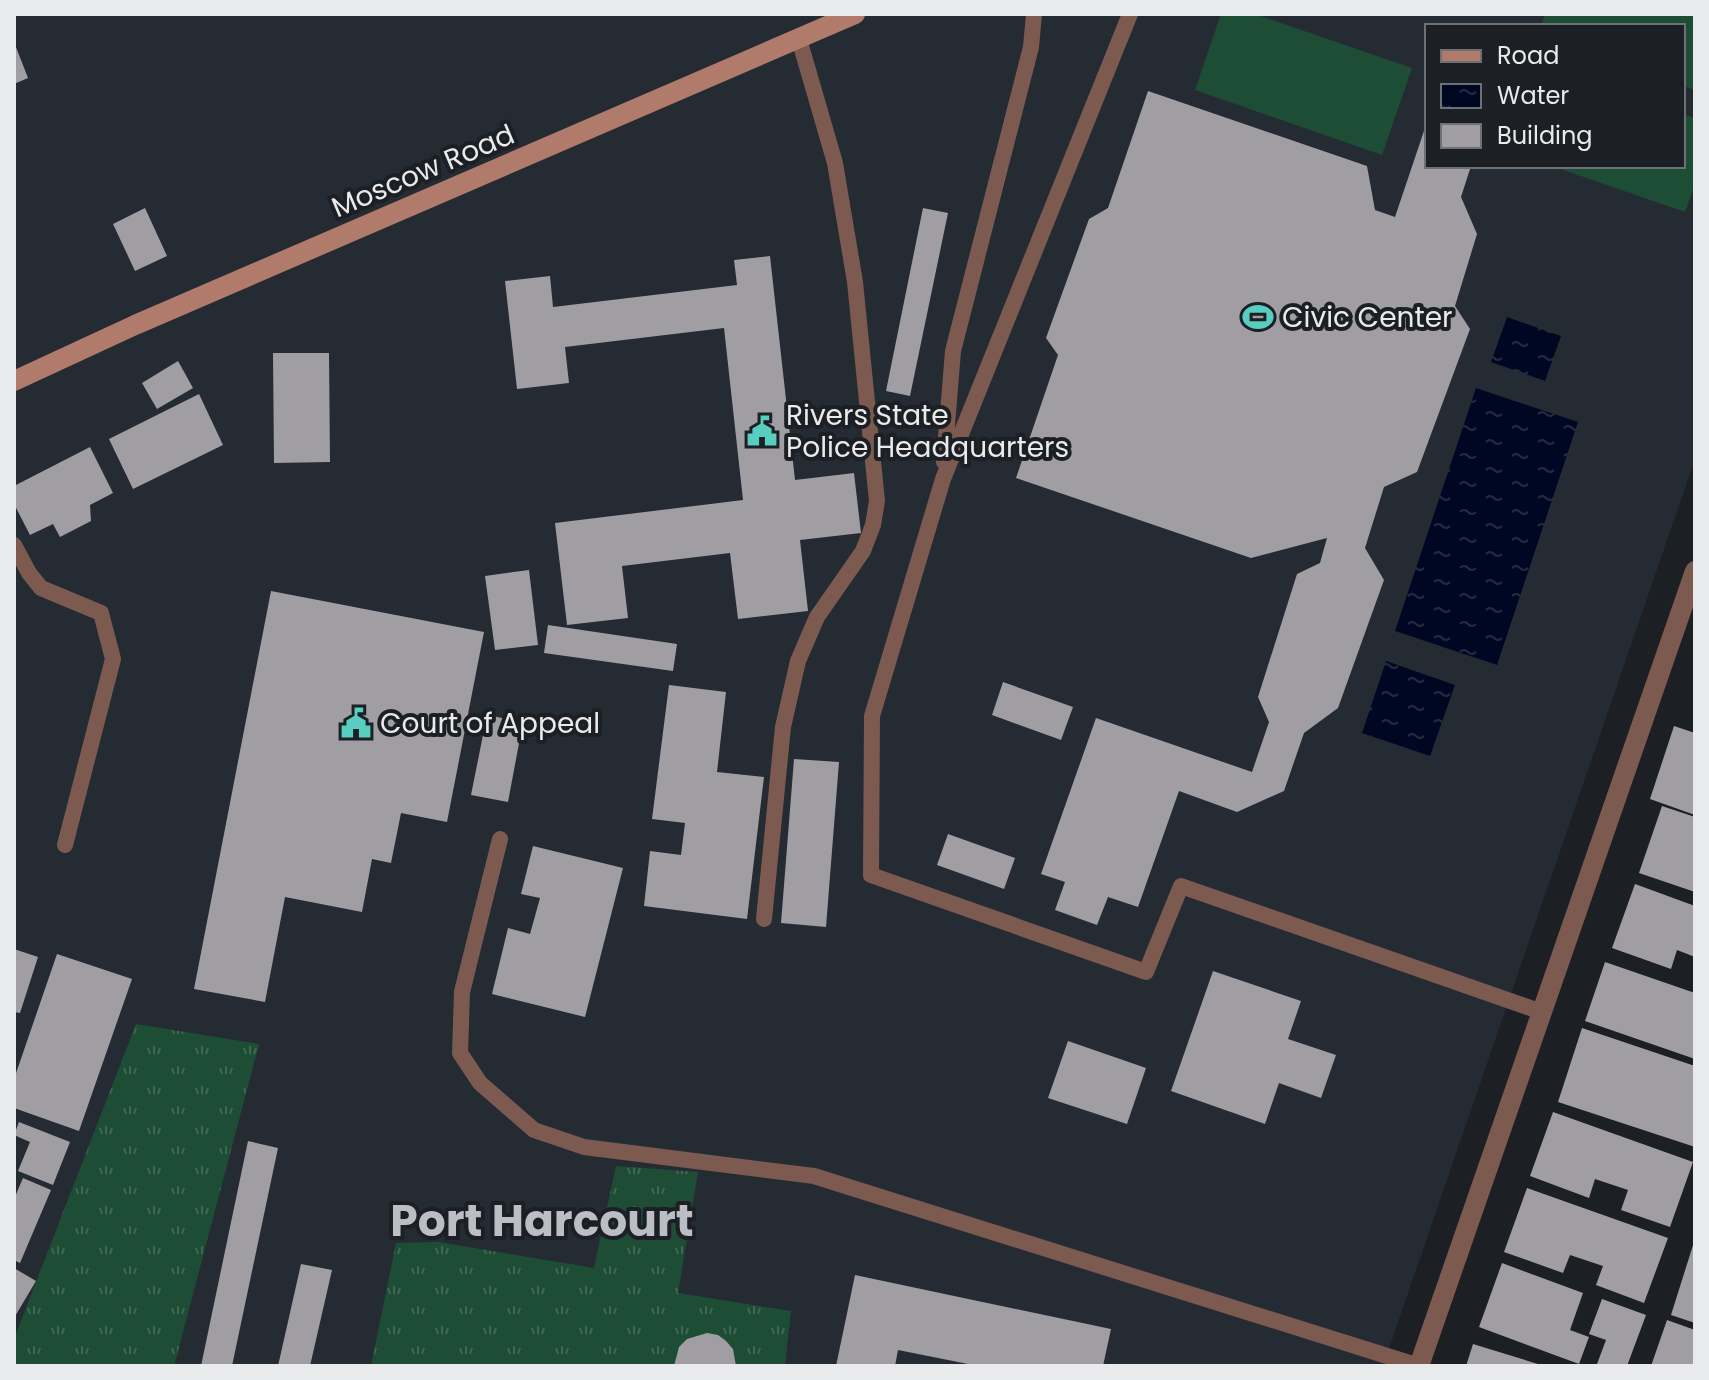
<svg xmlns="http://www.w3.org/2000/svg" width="1709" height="1380" viewBox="0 0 1709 1380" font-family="Poppins,sans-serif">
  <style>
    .built { fill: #242b33; fill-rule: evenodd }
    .grass { fill: url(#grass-tufts) }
    .pitch { fill: #1e4d36 }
    .water { fill: url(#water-ripples) }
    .building { fill: #a09ea3 }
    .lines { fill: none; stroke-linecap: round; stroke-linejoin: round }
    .lane { stroke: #7c5a50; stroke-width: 16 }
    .street { stroke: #7c5a50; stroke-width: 20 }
    .secondary { stroke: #b17b6c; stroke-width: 20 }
    .labels { text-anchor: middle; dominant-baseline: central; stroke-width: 8; stroke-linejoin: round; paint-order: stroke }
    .street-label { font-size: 28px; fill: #e8eaec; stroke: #1c1f23 }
    .poi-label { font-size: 28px; fill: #e8eaec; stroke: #1c1f23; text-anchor: start }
    .town-label { font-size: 44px; font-weight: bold; fill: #bbbec4; stroke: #1c1f23 }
  </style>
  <defs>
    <pattern id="grass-tufts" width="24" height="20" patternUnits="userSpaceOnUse" patternTransform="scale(2)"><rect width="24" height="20" fill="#1e4d36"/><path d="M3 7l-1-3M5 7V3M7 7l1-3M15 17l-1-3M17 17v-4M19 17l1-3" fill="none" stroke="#3f6753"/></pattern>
    <pattern id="water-ripples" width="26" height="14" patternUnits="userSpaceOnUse" patternTransform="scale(2)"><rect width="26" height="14" fill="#000722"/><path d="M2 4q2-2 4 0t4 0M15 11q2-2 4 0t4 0" fill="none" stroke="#252b42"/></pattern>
  </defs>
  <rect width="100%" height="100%" fill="#1c1f23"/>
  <path class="built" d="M14,14H1695V459L1383,1366H14ZM1427,26H1683V166H1427Z"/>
  <path class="grass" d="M136,1024L259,1044L174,1366H14V1339Z
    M616,1166L698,1172L678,1293L791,1311L785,1366H371L396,1243L438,1242L594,1268Z"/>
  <path class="pitch" d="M1221,14H1255L1412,68L1382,155L1195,90Z
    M1545,14H1695V90L1683,86V26H1541Z
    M1683,114L1695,118V184L1685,212L1552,166H1683Z"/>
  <path class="water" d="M1507,317L1561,336L1545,381L1491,362Z
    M1476,388L1578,422L1497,665L1395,631Z
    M1386,661L1455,685L1430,756L1362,733Z"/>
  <path class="building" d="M14,42L28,78L14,84Z
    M1148,91L1367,166L1375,210L1395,217L1427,122V166H1471L1461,197L1477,234L1455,306L1470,329L1417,472L1384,487L1365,548L1384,580L1338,708L1304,733L1284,791L1237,812L1179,791L1138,907L1108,897L1097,925L1055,910L1065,882L1041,874L1096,718L1252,772L1269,722L1258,697L1297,574L1320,563L1327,538L1251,558L1016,478L1058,355L1046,338L1089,219L1108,208Z
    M145,208L167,256L135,271L113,224Z
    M923,208L948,213L910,396L886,391Z
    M770,256L795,480L854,473L861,533L800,540L808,611L738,619L730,553L622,566L628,618L567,625L555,523L743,500L724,328L565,347L569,383L517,389L505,281L550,276L553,307L737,285L734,260Z
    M273,353H329L330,462L274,463Z
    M178,361L193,388L157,409L142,383Z
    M199,394L223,445L133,489L109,439Z
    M90,447L113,493L90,505L91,521L60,537L53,524L30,535L14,504V486Z
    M529,570L538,645L495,650L485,576Z
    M271,591L484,632L447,822L401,813L391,863L372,859L362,912L285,897L265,1002L194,989Z
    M548,625L677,644L673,671L544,653Z
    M1003,682L1073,707L1061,740L992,715Z
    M669,685L726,692L717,772L764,777L747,919L644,906L650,851L681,855L685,823L652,819Z
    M487,715L523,722L508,802L471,795Z
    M1674,726L1695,733V815L1650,799Z
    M794,759L839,762L826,927L781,923Z
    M1662,806L1695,817V892L1639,873Z
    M948,834L1015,858L1004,889L937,865Z
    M533,846L623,868L585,1017L492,994L508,928L530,934L540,898L521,894Z
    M1635,884L1695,906V957L1677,950L1671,969L1612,948Z
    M14,949L38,957L20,1013L14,1012Z
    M57,954L132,979L79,1131L14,1108V1079Z
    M1605,962L1695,993V1059L1585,1021Z
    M1213,971L1301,1001L1288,1039L1336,1055L1321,1098L1279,1083L1265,1124L1171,1091Z
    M1582,1028L1695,1066V1147L1558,1102Z
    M1068,1041L1146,1068L1127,1124L1048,1098Z
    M1553,1112L1693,1162L1670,1227L1621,1210L1628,1190L1595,1179L1589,1198L1530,1176Z
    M19,1122L70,1142L53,1185L18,1171L30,1142L14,1135Z
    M248,1141L278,1148L232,1366H201Z
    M23,1178L51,1190L20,1263L14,1260V1199Z
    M1527,1188L1668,1238L1644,1303L1596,1285L1603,1266L1570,1255L1563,1273L1504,1252Z
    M1694,1242H1695V1323L1671,1315Z
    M1502,1263L1583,1293L1570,1330L1589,1337L1579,1364L1479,1327Z
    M301,1264L332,1270L310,1366H278Z
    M14,1268L36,1281L14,1318Z
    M855,1275L1111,1329L1103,1366H978L898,1350L895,1366H836Z
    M1602,1299L1646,1315L1627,1366L1597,1364L1606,1340L1589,1334Z
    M1667,1320L1695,1330V1366H1651Z
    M707,1333L718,1335L726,1341L733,1349L736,1366H674L679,1347L687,1339Z
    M1473,1344L1541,1365V1366H1466Z"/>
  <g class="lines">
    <path class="lane" d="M1130,14L943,479L872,716L871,875L1146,972L1181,886L1542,1012
      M944,462L953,351L1031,47L1034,14
      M14,545L29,573L41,588L101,613L113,659L65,845
      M500,839L462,992L460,1053L480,1083L534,1130L584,1147L814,1176L1419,1366
      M764,919L783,727L798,661L817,617L863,551L873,525L877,501L855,282L835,163L799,39"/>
    <path class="street" d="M1419,1366L1695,571"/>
    <path class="secondary" d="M14,381L135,325L855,14"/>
  </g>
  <defs>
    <g id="stadium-bare" transform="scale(2.4)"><path d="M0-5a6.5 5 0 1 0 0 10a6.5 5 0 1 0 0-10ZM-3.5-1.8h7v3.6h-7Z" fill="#58cec0" stroke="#1c1f23" stroke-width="2.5" paint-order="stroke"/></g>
    <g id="civic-bare" transform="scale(2.4)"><path d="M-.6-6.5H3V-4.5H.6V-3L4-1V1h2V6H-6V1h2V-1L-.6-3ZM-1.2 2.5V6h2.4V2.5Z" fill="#58cec0" stroke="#1c1f23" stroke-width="2.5" paint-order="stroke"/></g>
  </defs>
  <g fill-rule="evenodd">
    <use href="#stadium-bare" x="1258" y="317"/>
    <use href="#civic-bare" x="762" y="431"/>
    <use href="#civic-bare" x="356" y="723"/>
  </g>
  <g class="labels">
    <g class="street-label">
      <text transform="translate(423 171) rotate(-23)">Moscow Road</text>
    </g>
    <g class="poi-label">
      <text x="1282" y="317">Civic Center</text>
      <text x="786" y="415">Rivers State<tspan x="786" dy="32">Police Headquarters</tspan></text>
      <text x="380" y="723">Court of Appeal</text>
    </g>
    <g class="town-label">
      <text x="542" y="1220">Port Harcourt</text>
    </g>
  </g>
  <rect width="1709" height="1380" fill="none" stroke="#e8eaec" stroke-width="32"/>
  <rect x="1425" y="24" width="260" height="144" fill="#1c1f23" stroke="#6e7073" stroke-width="2"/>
  <rect x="1441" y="50" width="40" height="12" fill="#b17b6c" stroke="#6e7073" stroke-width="2"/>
  <text x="1497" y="64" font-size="24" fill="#e8eaec">Road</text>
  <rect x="1441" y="84" width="40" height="24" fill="url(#water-ripples)" stroke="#6e7073" stroke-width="2"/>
  <text x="1497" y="104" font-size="24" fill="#e8eaec">Water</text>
  <rect x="1441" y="124" width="40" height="24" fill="#a09ea3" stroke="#6e7073" stroke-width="2"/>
  <text x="1497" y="144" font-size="24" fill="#e8eaec">Building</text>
</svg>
